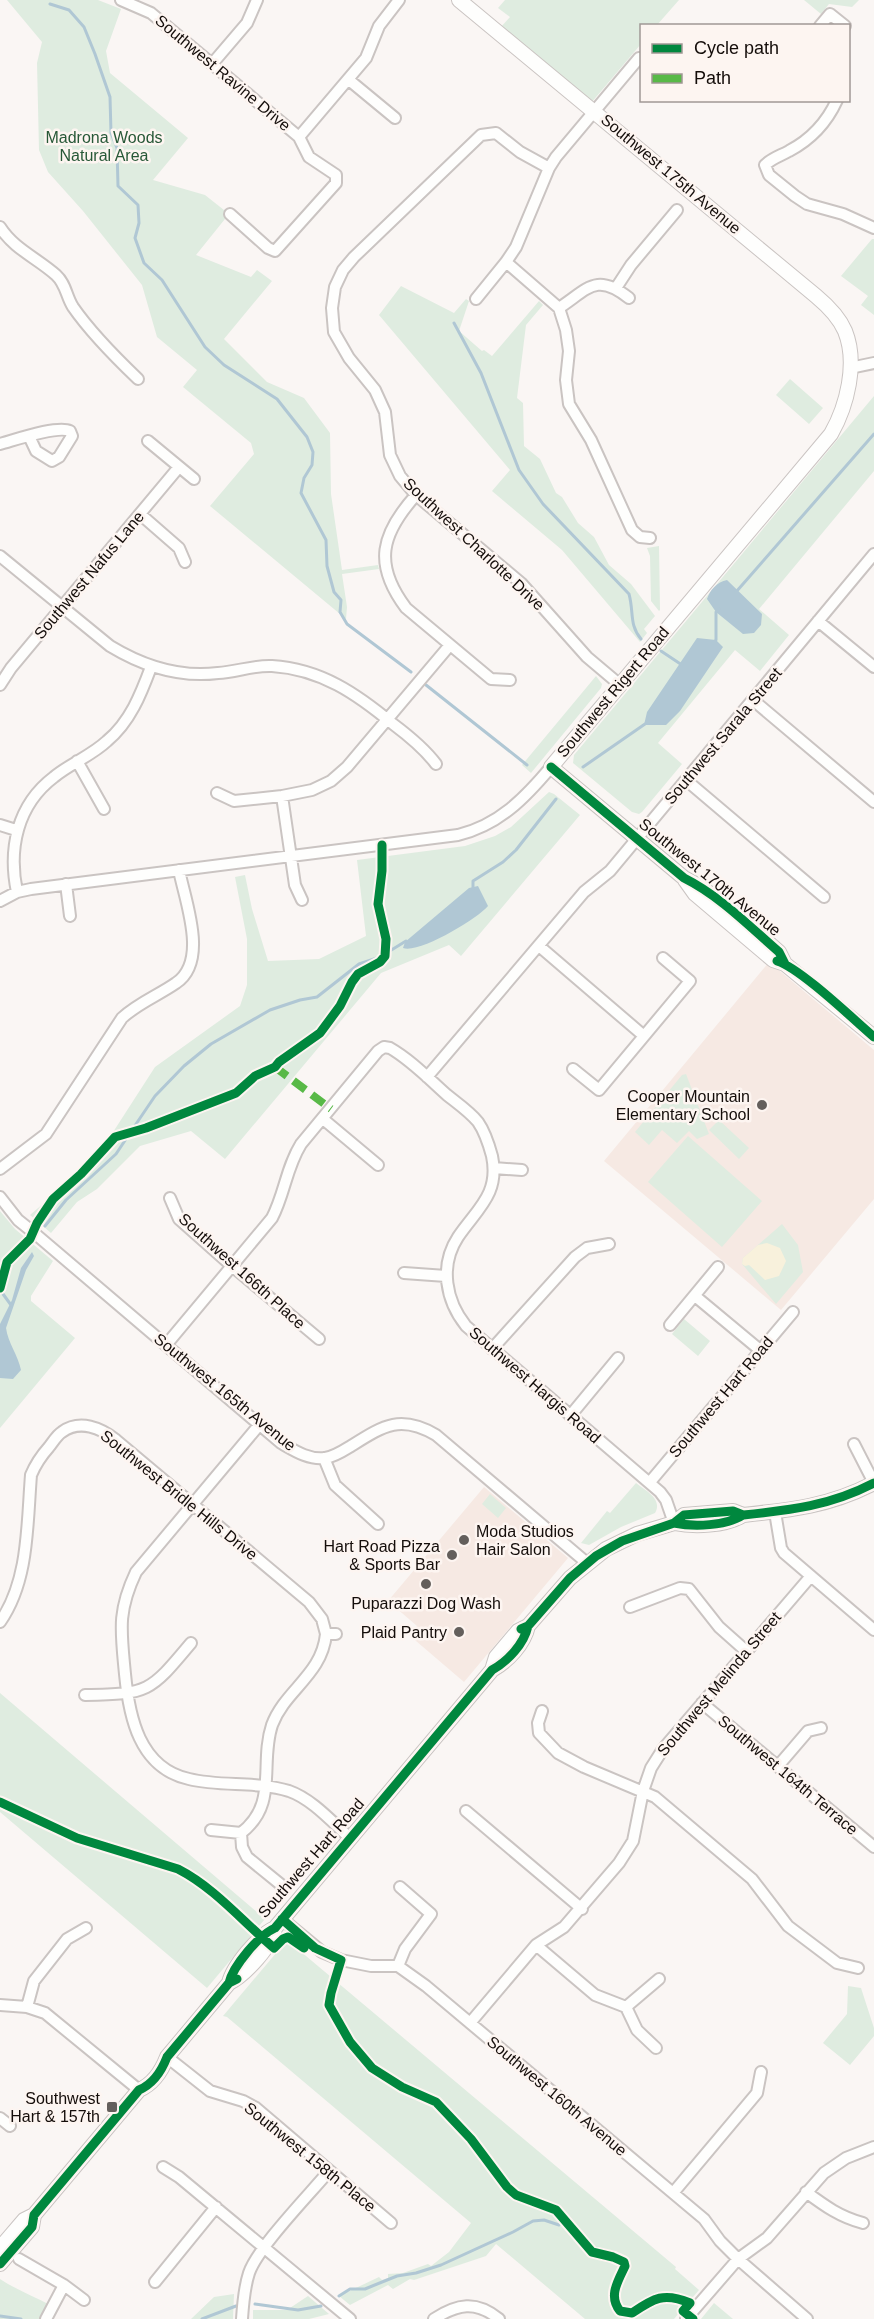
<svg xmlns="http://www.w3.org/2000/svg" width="874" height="2319" viewBox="0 0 874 2319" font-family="Arial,sans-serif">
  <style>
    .built { fill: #f6e9e3 }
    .green { fill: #dfece0 }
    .sand { fill: #f8f1dc }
    .water { fill: #b0c7d4 }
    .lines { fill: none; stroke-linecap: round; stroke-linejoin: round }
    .stream { stroke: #b0c7d4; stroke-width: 3 }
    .street-casing { stroke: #cac4c2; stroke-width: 14 }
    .secondary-casing { stroke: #cac4c2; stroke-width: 16 }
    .street { stroke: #fefefd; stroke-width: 10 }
    .secondary { stroke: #fefefd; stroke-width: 14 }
    .quiet { stroke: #58b947; stroke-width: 8; stroke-dasharray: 15 8; stroke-linecap: butt }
    .cycleway-casing { stroke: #fdf5f1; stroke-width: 13 }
    .cycleway { stroke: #00873e; stroke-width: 9 }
    .poi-dot { fill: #645f5c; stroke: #fdf5f1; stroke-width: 2 }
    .labels { text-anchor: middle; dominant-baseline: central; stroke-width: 5; stroke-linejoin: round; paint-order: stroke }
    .street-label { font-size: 16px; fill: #140d0a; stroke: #fdf5f1 }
    .park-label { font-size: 16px; fill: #275837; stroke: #fdf5f1 }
    .poi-label { font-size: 16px; fill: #140d0a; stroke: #fdf5f1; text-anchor: end }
  </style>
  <rect width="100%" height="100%" fill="#faf6f4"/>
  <path class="built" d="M769,962L874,1050V1199L781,1310L604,1161Z
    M484,1487L568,1558L464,1682L409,1635L417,1626L388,1601Z"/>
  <path class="green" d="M7,0H98L121,9L106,51L110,73L188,138L153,180L205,195L229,214L196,255L251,277L257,270L272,281L224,339L267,382L304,398L330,433L331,494L342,570L378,565L379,569L342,574L347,607L346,619L210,506L254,454L251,443L183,387L197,370L157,337L142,285L83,211L48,172L39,150L37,63L42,42Z
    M505,0H679L657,25L642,26L641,44L591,103L500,28L510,17L498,8Z
    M804,0H859L852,7L829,4L821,14Z
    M872,239H874V315L861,305L868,296L841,276Z
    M401,286L454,313L466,299L469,301L459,331L482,351L484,350L492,356L539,301L543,305L526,325L517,398L523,403L524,446L540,459L556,493L562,497L578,523L594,537L609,565L631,584L655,616L644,629L647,633L640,642L562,550L492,491L510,470L379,315Z
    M790,379L823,408L809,424L776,395Z
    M874,396V471L759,609L789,635L760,671L735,650L658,743L682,764L642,812L639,814L632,812L573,763L574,755Z
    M659,546L660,610L659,611L651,601L650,556L647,548Z
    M596,676L602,684L601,688L531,773L522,765Z
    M549,792L554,794L580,815L461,956L449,945L381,973L225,1159L191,1131L140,1146L97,1189L77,1202L51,1233L30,1215L82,1170L106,1143L155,1067L240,1006L247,985V939L235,877L245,875L252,909L268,961L319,959L366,936L357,860L465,846L495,836L511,827Z
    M686,1074L709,1134L697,1139L689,1131L677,1143L662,1130L649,1145L635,1132L682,1075Z
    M719,1120L749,1148L739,1159L709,1130Z
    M688,1136L762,1201L722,1247L648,1182Z
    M0,1211L15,1229L53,1261L31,1296V1301L75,1338L0,1428Z
    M782,1224L798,1245L803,1272L776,1304L742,1264L743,1258Z
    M684,1319L710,1341L698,1356L672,1334Z
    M636,1483C646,1491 663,1499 655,1513L621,1527L589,1545L581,1543L607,1511L610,1513Z
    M490,1494L506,1508L498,1518L482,1504Z
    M0,1693L265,1919L207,1988L0,1812Z
    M287,1940L676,2267L675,2269L699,2290L674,2319H585L496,2244L486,2256L414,2280L410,2279L393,2289L388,2285L350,2305L339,2296L379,2277L382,2280L388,2278V2274L403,2273L428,2264L431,2266L449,2252L471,2223L227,2017L223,2016Z
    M848,1986L861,1988L874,2028V2036L850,2065L823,2043L847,2014Z
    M0,2279C15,2289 33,2296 50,2305L44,2319H0Z
    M234,2294L233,2319H191L214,2297Z
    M308,2296L329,2314L309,2319H253V2310H287Z
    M714,2303L733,2319H701Z"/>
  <path class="sand" d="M767,1243L780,1248L786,1261L779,1276L765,1280L749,1265L745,1266L742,1264L743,1258L758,1245Z"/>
  <path class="water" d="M727,580L762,614L761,625L754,633L743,634L716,612L707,599C710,590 717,582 727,580Z
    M697,638L716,640L723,647L680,711L666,725H644L647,712Z
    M478,886L488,906C477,919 419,954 403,948L405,942L469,888Z
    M32,1252L34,1256L26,1270L6,1328C8,1343 18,1355 21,1370L13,1379L0,1378V1324L12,1300L21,1268Z"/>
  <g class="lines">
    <path class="stream" d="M50,4L69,10L84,27L95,54L110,97L111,133L117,148L118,186L138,205L139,223L135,238L144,263L162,280L205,347L224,365L277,399L307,437L313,452L312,465L304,478L301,493L326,540L327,566L334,592L341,600L340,612L347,624L411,672
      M454,323L481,373L519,470L543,504L629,594C634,612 629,625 641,639
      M736,592L874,434
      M713,643L716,640V612L719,609
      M661,651L682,665
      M426,685L527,765
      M583,767L645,724
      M473,889V881L503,862L516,850L556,799
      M134,1127L155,1096L184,1066L211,1044L270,1010L300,1000L317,997L359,964L380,957L406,941
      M45,1226L66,1200L116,1154L128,1136
      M3,1294L11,1305
      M339,2296L350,2289H365L397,2276L416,2273L441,2265L513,2232L533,2221L544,2220L559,2225
      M255,2304L298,2310L321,2306
      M0,2316L21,2319
      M202,2319L236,2306"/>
    <g class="street-casing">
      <path id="street" d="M121,0L151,13L299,137L309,157L336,175V183L275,251L268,248L230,214
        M820,26L830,14L845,26
        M212,64L247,23L257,0
        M349,80L395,118
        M837,100C827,122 810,140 789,151C780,156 772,158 765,165L769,175L795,196L807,204L843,214L874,228
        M299,137L366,58L379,26L399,0
        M549,168L520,152L496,133L481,135L354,257L343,270L335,287L332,308L334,332L349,358L375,390L385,412L390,455L400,476L416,495L521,583L587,657L619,684
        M0,227C14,249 37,258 56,275C66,284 66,296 73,307C91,333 115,357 138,379
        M506,262L559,308L566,330L569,351L566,380L569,404L591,440L632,530L640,537L650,538
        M616,288L631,265L677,210
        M476,299L506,262L516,247L549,168L556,157L639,58
        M559,308C588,289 596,272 629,298
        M850,368L874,363
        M148,441L194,479
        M0,444C15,440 57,425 70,431L72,436L59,457L52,461L36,451L29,436
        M416,495C381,534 373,564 406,608L491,679L510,680
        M140,514L179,548L185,562
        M0,556L110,646C143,666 179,678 218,673C236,672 254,665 272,666C321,669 357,694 393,724C409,736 424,748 436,764
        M818,621L874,667
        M0,685L11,668L179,467
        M753,700L874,802
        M77,761L104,809
        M686,780L824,897
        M217,793L234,801L282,796L312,790L331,781L347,767L450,645
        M282,796L295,885L302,900
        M0,825L16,830
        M66,884L70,916
        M17,892C8,849 17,805 54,777C71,763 91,756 107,741C130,722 141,694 151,667
        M0,901L17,892L31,889L458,835C499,825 525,798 551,767
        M539,946L644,1036
        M573,1069L599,1090L690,981L663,958
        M427,1077L584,892L610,871L874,554
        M323,1119L378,1165
        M494,1168L522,1170
        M0,1169L46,1134L122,1018C138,1003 159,995 176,983C209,961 185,901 179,870
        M0,1197L18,1220L33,1232L281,1443C295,1451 309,1460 325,1458C334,1457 343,1451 351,1446C383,1426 400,1414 436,1435L587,1563
        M170,1198L179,1219L232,1266L319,1339
        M404,1273L446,1276
        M695,1296L760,1350
        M670,1325L718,1267
        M166,1345L272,1218C285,1193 286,1168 301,1144L378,1051L384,1047L390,1048C411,1060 429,1079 447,1095C457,1103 470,1112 478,1122C485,1132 489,1145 492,1156C500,1194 477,1209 458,1237C439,1266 446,1301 466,1326L660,1492L666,1500L674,1523
        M492,1349L575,1257L587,1248L609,1244
        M570,1416L618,1358
        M260,1424L136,1572C117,1612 121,1631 125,1674C129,1716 139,1768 189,1779C222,1787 256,1781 289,1791C312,1799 332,1822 350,1838
        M854,1444L874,1483
        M324,1458L335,1485L378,1524
        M650,1482L793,1312
        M775,1512L781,1548L784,1553L874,1630
        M630,1607L680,1588L689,1589L719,1627L746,1651
        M0,1622C29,1581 27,1524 31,1475C36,1463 41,1456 49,1447C53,1442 57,1435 62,1432C80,1419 101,1428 116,1440L309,1602L322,1619L326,1634
        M85,1695C149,1694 150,1692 191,1643
        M702,1703L874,1847
        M542,1711L538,1723L539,1733L558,1753L584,1767L655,1797L752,1879L788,1926L837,1963L858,1968
        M778,1766L808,1731L821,1728
        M466,1811L582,1909
        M211,1830L241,1833
        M285,1888L247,1857L242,1847L241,1833C279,1804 259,1764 272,1725C285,1690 322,1675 326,1634H336
        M282,1919L322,1952L341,1960L371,1966H398L426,1986L704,2219L720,2241L738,2259L807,2319
        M536,1945L595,1995L626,2007
        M398,1966L405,1949L431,1914L400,1887
        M0,2005L27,2007L45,2013L139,2090
        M27,2007L34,1981L67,1939L86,1928
        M626,2007L637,2030L656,2048
        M626,2007L659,1979
        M470,2023L536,1945L564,1927L619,1863L633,1841L643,1791L651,1768L663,1749L811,1576
        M167,2057L210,2091L243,2101L256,2108L391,2223
        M0,2118L10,2126
        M163,2167L179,2177L350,2319
        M806,2192C825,2206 840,2217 863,2223
        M673,2193L757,2093L761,2072
        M19,2259L64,2285L84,2300
        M155,2282L216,2207
        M46,2319L64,2285
        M242,2319C243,2304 244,2288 249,2273C258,2247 309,2195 329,2171
        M434,2319C457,2304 476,2300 499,2319
        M686,2319L738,2259L767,2238L824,2173L846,2158L874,2147"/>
    </g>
    <g class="secondary-casing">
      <path id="secondary" d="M459,0L816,296C828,306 839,317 845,331C858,363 847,406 831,434L551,767L684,878C720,896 749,926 779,952L785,964
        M685,880L695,894L773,960L785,964L874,1037
        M674,1523C694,1527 726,1526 743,1515C791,1510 830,1506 874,1483
        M492,1670L496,1657L518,1631L528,1626L570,1578L606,1549L637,1534L674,1523L684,1515L733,1511L743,1515
        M229,1983C233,1966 259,1935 275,1928L492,1670C508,1661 524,1644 528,1626
        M0,2248L24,2220L34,2215
        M0,2264L32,2227L34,2215L139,2090C153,2084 162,2070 167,2057L229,1983C245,1975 272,1946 275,1928"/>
    </g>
    <use href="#street" class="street"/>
    <use href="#secondary" class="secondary"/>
    <path class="quiet" d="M275,1067L331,1109"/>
    <g class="cycleway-casing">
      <path id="cycleway" d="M551,767L684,878C720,896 749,926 779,952L785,964
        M777,961C800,968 853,1019 874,1037
        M0,1288L7,1262L30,1239L37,1223L53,1199L81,1174L115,1137L146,1128L236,1093L255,1076L275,1067L279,1062L320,1033L340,1006L352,982L358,974L380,962L385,956L386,939L378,904L382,871V845
        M674,1523C694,1527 726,1526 743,1515C791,1510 830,1506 874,1483
        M521,1629L528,1626L570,1578L596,1556L622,1541L674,1523L684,1515L733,1511L743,1515
        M0,1802L77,1838L178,1869C215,1888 243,1922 274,1948L283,1939L288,1937L304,1948
        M282,1919L315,1948L341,1960L331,1993L329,2005L350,2042L372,2068L402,2087L436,2102L471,2139L507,2187L516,2195L556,2210L592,2252L613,2257L624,2262L625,2266C618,2281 608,2296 620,2311L632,2313C654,2298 664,2292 690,2303L683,2311L693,2319
        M229,1983C233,1966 259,1935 275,1928L492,1670C508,1661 524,1644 528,1626
        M0,2264L32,2227L34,2215L139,2090C153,2084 162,2070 167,2057L229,1983L237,1979"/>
    </g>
    <use href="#cycleway" class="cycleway"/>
  </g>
  <g class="poi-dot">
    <circle cx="762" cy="1105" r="6"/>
    <circle cx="464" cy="1540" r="6"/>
    <circle cx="452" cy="1555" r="6"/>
    <circle cx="426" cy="1584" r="6"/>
    <circle cx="459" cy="1632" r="6"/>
    <rect x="106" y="2101" width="12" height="12" rx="3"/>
  </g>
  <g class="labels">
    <g class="street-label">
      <text transform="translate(223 73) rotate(40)">Southwest Ravine Drive</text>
      <text transform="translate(671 174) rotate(40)">Southwest 175th Avenue</text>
      <text transform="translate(474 544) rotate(43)">Southwest Charlotte Drive</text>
      <text transform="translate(89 575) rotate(-50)">Southwest Nafus Lane</text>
      <text transform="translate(613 692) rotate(-50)">Southwest Rigert Road</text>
      <text transform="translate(723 736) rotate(-50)">Southwest Sarala Street</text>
      <text transform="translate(710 877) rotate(39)">Southwest 170th Avenue</text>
      <text transform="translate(242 1271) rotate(42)">Southwest 166th Place</text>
      <text transform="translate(535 1385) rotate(41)">Southwest Hargis Road</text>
      <text transform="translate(225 1392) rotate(39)">Southwest 165th Avenue</text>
      <text transform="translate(721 1397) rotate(-50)">Southwest Hart Road</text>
      <text transform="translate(179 1495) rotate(39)">Southwest Bridle Hills Drive</text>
      <text transform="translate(719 1684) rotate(-50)">Southwest Melinda Street</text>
      <text transform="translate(788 1775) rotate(40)">Southwest 164th Terrace</text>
      <text transform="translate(311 1858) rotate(-49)">Southwest Hart Road</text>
      <text transform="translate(557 2096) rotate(40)">Southwest 160th Avenue</text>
      <text transform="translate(310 2157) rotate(39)">Southwest 158th Place</text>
    </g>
    <g class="park-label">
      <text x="104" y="137">Madrona Woods<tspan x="104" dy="18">Natural Area</tspan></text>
    </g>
    <g class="poi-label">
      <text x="750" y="1096">Cooper Mountain<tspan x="750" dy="18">Elementary School</tspan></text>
      <text x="476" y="1531" text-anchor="start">Moda Studios<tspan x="476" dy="18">Hair Salon</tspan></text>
      <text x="440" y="1546">Hart Road Pizza<tspan x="440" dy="18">&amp; Sports Bar</tspan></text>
      <text x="426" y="1603" text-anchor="middle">Puparazzi Dog Wash</text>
      <text x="447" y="1632">Plaid Pantry</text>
      <text x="100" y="2098">Southwest<tspan x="100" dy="18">Hart &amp; 157th</tspan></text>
    </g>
  </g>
  <rect x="640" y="24" width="210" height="78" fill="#fdf5f1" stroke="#a09895" stroke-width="1.5"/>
  <rect x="652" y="44" width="30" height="9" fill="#00873e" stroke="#a09895" stroke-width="1.5"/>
  <text x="694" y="54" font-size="18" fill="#140d0a">Cycle path</text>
  <rect x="652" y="74" width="30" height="9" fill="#58b947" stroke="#a09895" stroke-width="1.5"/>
  <text x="694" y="84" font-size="18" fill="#140d0a">Path</text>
</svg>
